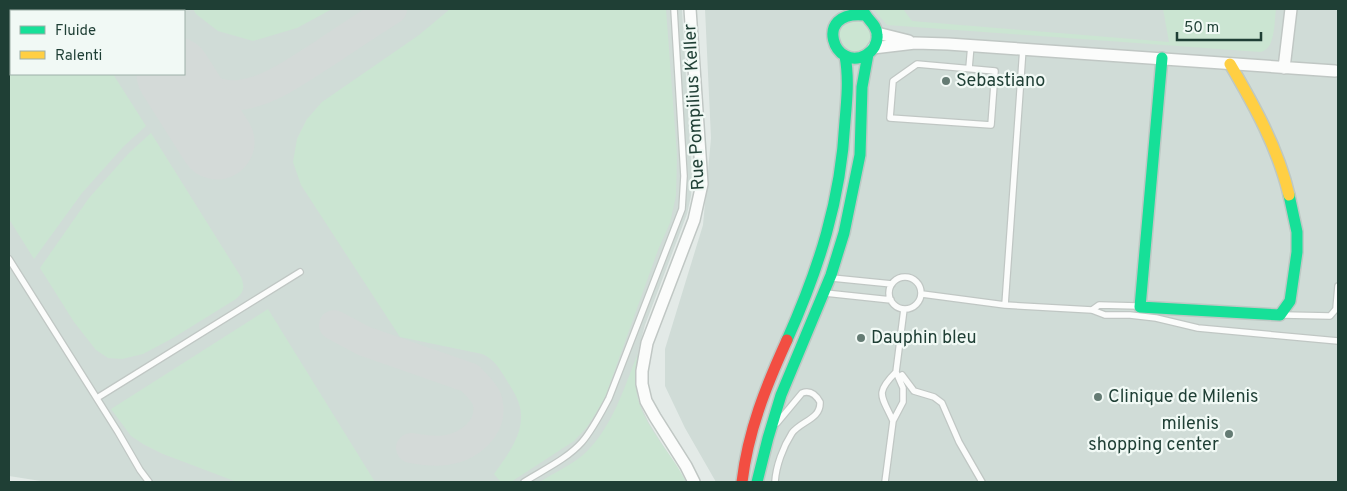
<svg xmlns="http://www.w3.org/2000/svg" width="1347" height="491" viewBox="0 0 1347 491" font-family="Overpass,sans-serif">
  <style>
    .built { fill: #d0dcd7; fill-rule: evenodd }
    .green { fill: #cbe5d2 }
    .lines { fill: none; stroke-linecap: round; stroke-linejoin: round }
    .taxiway { stroke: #d4dad8; stroke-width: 30 }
    .runway { stroke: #d4dad8; stroke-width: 75 }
    .lane-casing { stroke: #c0c7c4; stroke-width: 8 }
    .street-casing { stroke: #c0c7c4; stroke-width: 14 }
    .fast-casing { stroke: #bec8c4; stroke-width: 14 }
    .slow-casing { stroke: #bec8c4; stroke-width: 14 }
    .jam-casing { stroke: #bec8c4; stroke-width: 14 }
    .lane { stroke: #fbfcfb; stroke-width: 5.5 }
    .street { stroke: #fbfcfb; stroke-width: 11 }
    .fast { stroke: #16e098; stroke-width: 11 }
    .slow { stroke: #ffcf43; stroke-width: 11 }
    .jam { stroke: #f24e42; stroke-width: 11 }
    .poi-dot { fill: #647b73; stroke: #f1f9f5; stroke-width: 2 }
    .labels { text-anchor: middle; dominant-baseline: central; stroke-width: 4.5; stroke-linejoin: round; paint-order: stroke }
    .poi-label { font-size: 18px; fill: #1f3f35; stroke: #f1f9f5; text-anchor: start }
    .street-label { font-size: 18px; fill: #1f3f35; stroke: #f1f9f5 }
  </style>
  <rect width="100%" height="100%" fill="#e3eae7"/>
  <path class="built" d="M9,9H682L692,179L691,196L687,214L645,325L639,347L636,382L638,400L649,423L686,482H47L9,476ZM11,11H184V74H11Z
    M705,9H1338V482H716L685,428L665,386V349L703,225L711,138Z"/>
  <path class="green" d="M9,9H72L74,11H11V74H113L146,126L124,146L82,193L34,259L9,219Z
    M193,9H332L297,28L253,41L218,31L196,14Z
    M450,9H666L677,156L676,196L670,223L658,250L604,400L587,427L574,441L511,482L500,481L494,474C506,457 522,437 521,415C521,402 512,389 506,379C499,368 494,359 482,354L400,337L301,185L293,162L297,139L307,119L322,102L419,35Z
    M873,9H903L912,21L1169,42L1163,9H1276C1274,21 1276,50 1260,52L887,25Z
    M843,21H865L873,36L864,51H846L837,31Z
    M151,133L241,277C245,288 244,291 236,299L173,338L143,354L122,359L108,358L96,350L74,322L40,268L89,198L129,153Z
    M268,309L375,482H237L163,454L143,444L131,436L111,409Z
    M638,353C636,368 634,383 638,399C646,430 673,454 686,482H540C553,473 570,466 583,455C612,429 624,388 638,353Z"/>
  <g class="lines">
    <path class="taxiway" d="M181,74C197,87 218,97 240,95C271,91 299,69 325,53C347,38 370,23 392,9
      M334,325L364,341L470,378C476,385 487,394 488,404C492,429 468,447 446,450C434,452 422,450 411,448"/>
    <path class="runway" d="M134,9L135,11
      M174,74L217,142"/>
    <g class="lane-casing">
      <path id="lane" d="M917,64L995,71L991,125L890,118L893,81Z
        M969,68L971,45
        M9,259L118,432L140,470L149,482
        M889 293a16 16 0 1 1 32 0a16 16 0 1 1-32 0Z
        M832,278L892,284
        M825,293L891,300
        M922,294L1005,305L1092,310L1105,315H1130L1156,318L1198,328L1338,341
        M1005,305L1023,48
        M1092,310L1099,305L1138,306
        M1283,315L1330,316L1336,309L1338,286
        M902,375L914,391L934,397L942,403L959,442L982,482
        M97,398L300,272
        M893,421C882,396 874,394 896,372
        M524,482C543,470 567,459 582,442C593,429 601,413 609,398L682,209L684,176L674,9
        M775,482C776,466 783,447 792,433C801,421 821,419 820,402C816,395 810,390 802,393L777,423
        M885,482L893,421L903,402V388L896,372L904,309"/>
    </g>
    <g class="street-casing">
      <path id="street" d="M690,9L702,184L694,220L647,343L642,371V384L646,401L655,417L686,466L694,482
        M877,33L909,41
        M873,48L915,43L948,44L1335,71
        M1284,68L1291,9"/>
    </g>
    <g class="fast-casing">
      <path id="fast" d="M863,9C865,19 877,23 877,35C878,43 873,51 866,55C834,73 812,10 864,15
        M1162,58L1140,307L1280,315L1290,301L1297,252V232L1289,195
        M787,340C819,268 841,200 845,121C847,99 849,77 845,56
        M757,482L768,438L781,395L831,275L844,233L860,155L862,87L868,54"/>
    </g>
    <g class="slow-casing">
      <path id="slow" d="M1230,64C1254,105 1278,148 1289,195"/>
    </g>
    <g class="jam-casing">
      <path id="jam" d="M742,482C748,431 766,386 787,340"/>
    </g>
    <use href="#lane" class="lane"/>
    <use href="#street" class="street"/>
    <use href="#fast" class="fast"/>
    <use href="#slow" class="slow"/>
    <use href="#jam" class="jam"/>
  </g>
  <g class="poi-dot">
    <circle cx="946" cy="81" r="5"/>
    <circle cx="861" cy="338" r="5"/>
    <circle cx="1098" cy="397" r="5"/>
    <circle cx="1229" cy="434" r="5"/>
  </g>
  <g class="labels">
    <g class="poi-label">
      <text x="956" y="81">Sebastiano</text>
      <text x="871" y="338">Dauphin bleu</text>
      <text x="1108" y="397">Clinique de Milenis</text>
      <text x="1219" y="424" text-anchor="end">milenis<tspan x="1219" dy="21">shopping center</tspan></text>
    </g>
    <g class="street-label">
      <text transform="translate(695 107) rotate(-93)">Rue Pompilius Keller</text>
    </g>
  </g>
  <rect width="1347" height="491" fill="none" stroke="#1f3f35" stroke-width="20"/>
  <rect x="10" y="10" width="175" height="65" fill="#f1f9f5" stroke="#9dafa8"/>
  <rect x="20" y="26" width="25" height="8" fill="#16e098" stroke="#9dafa8"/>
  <text x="55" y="35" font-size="15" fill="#1f3f35">Fluide</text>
  <rect x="20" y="51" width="25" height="8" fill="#ffcf43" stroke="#9dafa8"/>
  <text x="55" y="60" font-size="15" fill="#1f3f35">Ralenti</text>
  <path d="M1177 32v8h84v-8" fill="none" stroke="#1f3f35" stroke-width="2.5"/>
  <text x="1184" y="32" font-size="15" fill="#1f3f35" stroke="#f1f9f5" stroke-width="4" paint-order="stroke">50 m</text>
</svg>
